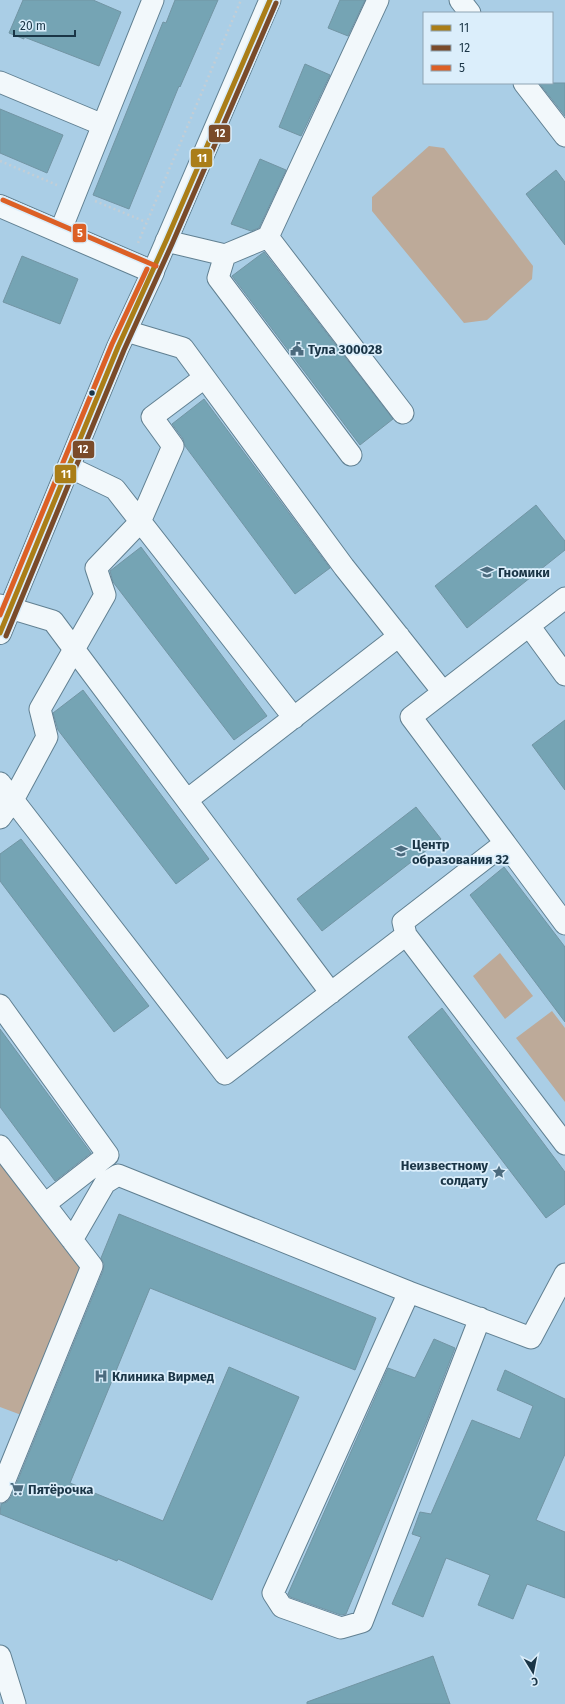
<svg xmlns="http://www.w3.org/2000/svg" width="565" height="1704" viewBox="0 0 565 1704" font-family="'Fira Sans',sans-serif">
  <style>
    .green { fill: #bdaa99 }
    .building { fill: #75a4b4; stroke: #7295a4 }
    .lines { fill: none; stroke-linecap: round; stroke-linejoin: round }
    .minor-casing { stroke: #618092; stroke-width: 23 }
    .major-casing { stroke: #618092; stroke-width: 24 }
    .path { stroke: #c3ced6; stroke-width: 2.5; stroke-dasharray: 2 3; stroke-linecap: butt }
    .minor { stroke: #f2f8fb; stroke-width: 21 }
    .major { stroke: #f2f8fb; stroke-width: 22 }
    .bus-1-casing { stroke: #dbeefb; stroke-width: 8 }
    .bus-2-casing { stroke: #dbeefb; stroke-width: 8 }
    .bus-3-casing { stroke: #dbeefb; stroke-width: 8 }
    .bus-1 { stroke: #aa7e18; stroke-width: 5 }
    .bus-2 { stroke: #7a4b2a; stroke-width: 5 }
    .bus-3 { stroke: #dc6026; stroke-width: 5 }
    .bus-dot { fill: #1a3546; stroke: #dbeefb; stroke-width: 1.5 }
    .labels { text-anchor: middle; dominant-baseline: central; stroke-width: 3.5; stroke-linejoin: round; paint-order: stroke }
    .poi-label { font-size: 13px; font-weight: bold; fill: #1a3546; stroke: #dbeefb; text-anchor: start }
    .line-badge { stroke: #dbeefb; stroke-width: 1.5 }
    .badge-label { font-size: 11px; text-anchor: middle; font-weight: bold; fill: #fff }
  </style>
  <rect width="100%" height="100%" fill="#aacee6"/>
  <path class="green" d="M429,146L444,148L533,266L532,279L487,320L464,323L372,211V197Z
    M500,953L533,996L505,1019L473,976Z
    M552,1011L565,1028V1102L516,1038Z
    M0,1164L85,1275L24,1416L0,1407Z"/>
  <path class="building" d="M23,0H93L121,12L99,66L24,37V39L9,33Z
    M175,0H218L180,87L179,86L129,209L93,195L163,22L166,23Z
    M340,0H365L348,36L328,28Z
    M305,64L330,75L301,136L279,127Z
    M539,83H565V116Z
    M0,109L63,135L47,173L0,153Z
    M260,159L286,170L259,228L251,231L231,224Z
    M556,170L565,182V245L526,194Z
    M264,252L393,419L360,445L232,276Z
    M22,256L78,279L60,324L3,302Z
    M204,399L330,568L295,594L185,446L183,439L172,424Z
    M536,505L565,541V550L467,628L435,586Z
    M141,547L267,716L234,740L113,582L110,571Z
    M83,690L209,859L176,884L58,730L53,713Z
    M565,720V790L532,745Z
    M416,807L441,839L322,931L297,899Z
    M21,839L149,1006L114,1032L0,881V854Z
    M504,867L565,947V1022L470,895Z
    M442,1008L565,1172V1204L546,1218L408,1037Z
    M0,1029L91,1153L55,1181L0,1107Z
    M119,1214L376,1318L355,1370L150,1288L70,1483L163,1521L229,1367L299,1397L212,1600L118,1559L117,1561L0,1514L1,1504L7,1502L11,1497L103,1271L104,1264L101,1258Z
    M434,1339L455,1348L428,1418L346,1614L341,1615L290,1597L288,1594L388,1368L415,1378Z
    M505,1370L565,1399V1454L536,1520L565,1532V1598L527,1584L513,1619L478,1605L490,1575L446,1558L423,1617L392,1604L421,1537L412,1534L420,1512L431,1514L472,1420L520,1439L533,1406L497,1390Z
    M433,1656L450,1704H307V1702Z"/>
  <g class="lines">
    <g class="minor-casing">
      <path id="minor" d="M460,0L470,13
        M0,82L103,125
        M524,83L565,136
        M60,232L153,0
        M268,237L378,0
        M166,241L225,255L268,237L403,413
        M225,255L218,278L351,455
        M153,272L270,0
        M126,331L183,348L344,567L443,692
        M69,467L115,489L294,718
        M0,605L53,621L331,993
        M530,627L565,675
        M0,783L225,1074L406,935L403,922L505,843L411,717L565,598
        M187,800L399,636
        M0,818L13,800L47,737L40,709L105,595L96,568L140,522L173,446L152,417L204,378
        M505,843L565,924
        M406,935L565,1144
        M0,1005L108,1155L45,1204
        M0,1146L92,1266L0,1492
        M72,1240L105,1183L118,1175L409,1292L273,1593L282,1607L341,1628L362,1622L480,1318
        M409,1292L531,1338L565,1274
        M0,1656L15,1704"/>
    </g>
    <g class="major-casing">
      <path id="major" d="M0,206L153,272L118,347L0,633"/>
    </g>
    <path class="path" d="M0,161L57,185
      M95,201L146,222
      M138,243L241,0"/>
    <use href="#minor" class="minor"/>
    <use href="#major" class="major"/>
    <g class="bus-1-casing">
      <path id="bus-1" d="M0,633L118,347L166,241L270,0"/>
    </g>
    <g class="bus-2-casing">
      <path id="bus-2" d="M6,636L124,350L172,244L276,3"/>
    </g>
    <g class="bus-3-casing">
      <path id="bus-3" d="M3,200L156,266
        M0,615L112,344L147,269"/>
    </g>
    <use href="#bus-1" class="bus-1"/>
    <use href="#bus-2" class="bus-2"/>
    <use href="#bus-3" class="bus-3"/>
  </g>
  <defs>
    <g id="civic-bare" transform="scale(1.08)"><path d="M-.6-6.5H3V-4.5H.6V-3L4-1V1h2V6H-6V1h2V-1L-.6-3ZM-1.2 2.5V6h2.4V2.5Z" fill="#4c6b7e" stroke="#dbeefb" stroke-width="2.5" paint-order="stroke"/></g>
    <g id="school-bare" transform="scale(1.08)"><path d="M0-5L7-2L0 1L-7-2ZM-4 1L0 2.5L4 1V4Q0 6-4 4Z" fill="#4c6b7e" stroke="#dbeefb" stroke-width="2.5" paint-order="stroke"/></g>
    <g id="sight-bare" transform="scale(1.08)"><path d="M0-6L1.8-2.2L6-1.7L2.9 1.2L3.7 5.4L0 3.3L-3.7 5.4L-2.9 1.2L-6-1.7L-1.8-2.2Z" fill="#4c6b7e" stroke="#dbeefb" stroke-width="2.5" paint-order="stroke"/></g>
    <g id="hospital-bare" transform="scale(1.08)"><path d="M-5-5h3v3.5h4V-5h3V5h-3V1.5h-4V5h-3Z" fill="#4c6b7e" stroke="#dbeefb" stroke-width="2.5" paint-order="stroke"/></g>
    <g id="supermarket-bare" transform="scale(1.08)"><path d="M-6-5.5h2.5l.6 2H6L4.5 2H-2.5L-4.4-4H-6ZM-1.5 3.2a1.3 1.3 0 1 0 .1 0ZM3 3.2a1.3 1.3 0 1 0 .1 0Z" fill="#4c6b7e" stroke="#dbeefb" stroke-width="2.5" paint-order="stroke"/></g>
  </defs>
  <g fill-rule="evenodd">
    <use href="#civic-bare" x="297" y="349"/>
    <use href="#school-bare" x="487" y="572"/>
    <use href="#school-bare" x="401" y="851"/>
    <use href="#sight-bare" x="499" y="1172"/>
    <use href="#hospital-bare" x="101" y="1376"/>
    <use href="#supermarket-bare" x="17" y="1489"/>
  </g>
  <circle class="bus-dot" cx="92" cy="393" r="3.5"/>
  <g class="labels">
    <g class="poi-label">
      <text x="308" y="349">Тула 300028</text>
      <text x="498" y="572">Гномики</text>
      <text x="412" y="844">Центр<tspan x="412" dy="15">образования 32</tspan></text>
      <text x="488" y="1165" text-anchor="end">Неизвестному<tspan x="488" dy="15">солдату</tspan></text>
      <text x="112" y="1376">Клиника Вирмед</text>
      <text x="28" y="1489">Пятёрочка</text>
    </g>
  </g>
  <g class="line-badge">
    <rect x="208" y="124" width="23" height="19" rx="4" fill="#7a4b2a"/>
    <rect x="190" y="148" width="23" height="20" rx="4" fill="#aa7e18"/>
    <rect x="72" y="223" width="15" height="20" rx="4" fill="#dc6026"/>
    <rect x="72" y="440" width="23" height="19" rx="4" fill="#7a4b2a"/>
    <rect x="54" y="464" width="23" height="20" rx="4" fill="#aa7e18"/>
  </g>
  <g class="badge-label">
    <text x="220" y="137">12</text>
    <text x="202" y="162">11</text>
    <text x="80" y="237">5</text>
    <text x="83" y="453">12</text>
    <text x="66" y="478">11</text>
  </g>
  <rect x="423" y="12" width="130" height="72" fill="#dbeefb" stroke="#8ea4b3"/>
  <rect x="431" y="25" width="20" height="6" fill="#aa7e18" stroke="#8ea4b3"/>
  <text x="459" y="32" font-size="12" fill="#1a3546">11</text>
  <rect x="431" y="45" width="20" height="6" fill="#7a4b2a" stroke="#8ea4b3"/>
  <text x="459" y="52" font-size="12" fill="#1a3546">12</text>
  <rect x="431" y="65" width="20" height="6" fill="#dc6026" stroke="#8ea4b3"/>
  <text x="459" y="72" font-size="12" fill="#1a3546">5</text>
  <g transform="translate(533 1672) rotate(170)" stroke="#dbeefb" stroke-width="3" paint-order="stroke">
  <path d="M0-3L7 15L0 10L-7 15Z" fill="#1a3546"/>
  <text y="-6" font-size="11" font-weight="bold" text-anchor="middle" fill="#1a3546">С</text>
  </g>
  <path d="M14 30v6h61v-6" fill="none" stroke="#1a3546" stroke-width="2"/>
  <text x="20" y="30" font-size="12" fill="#1a3546" stroke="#dbeefb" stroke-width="3" paint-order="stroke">20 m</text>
</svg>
